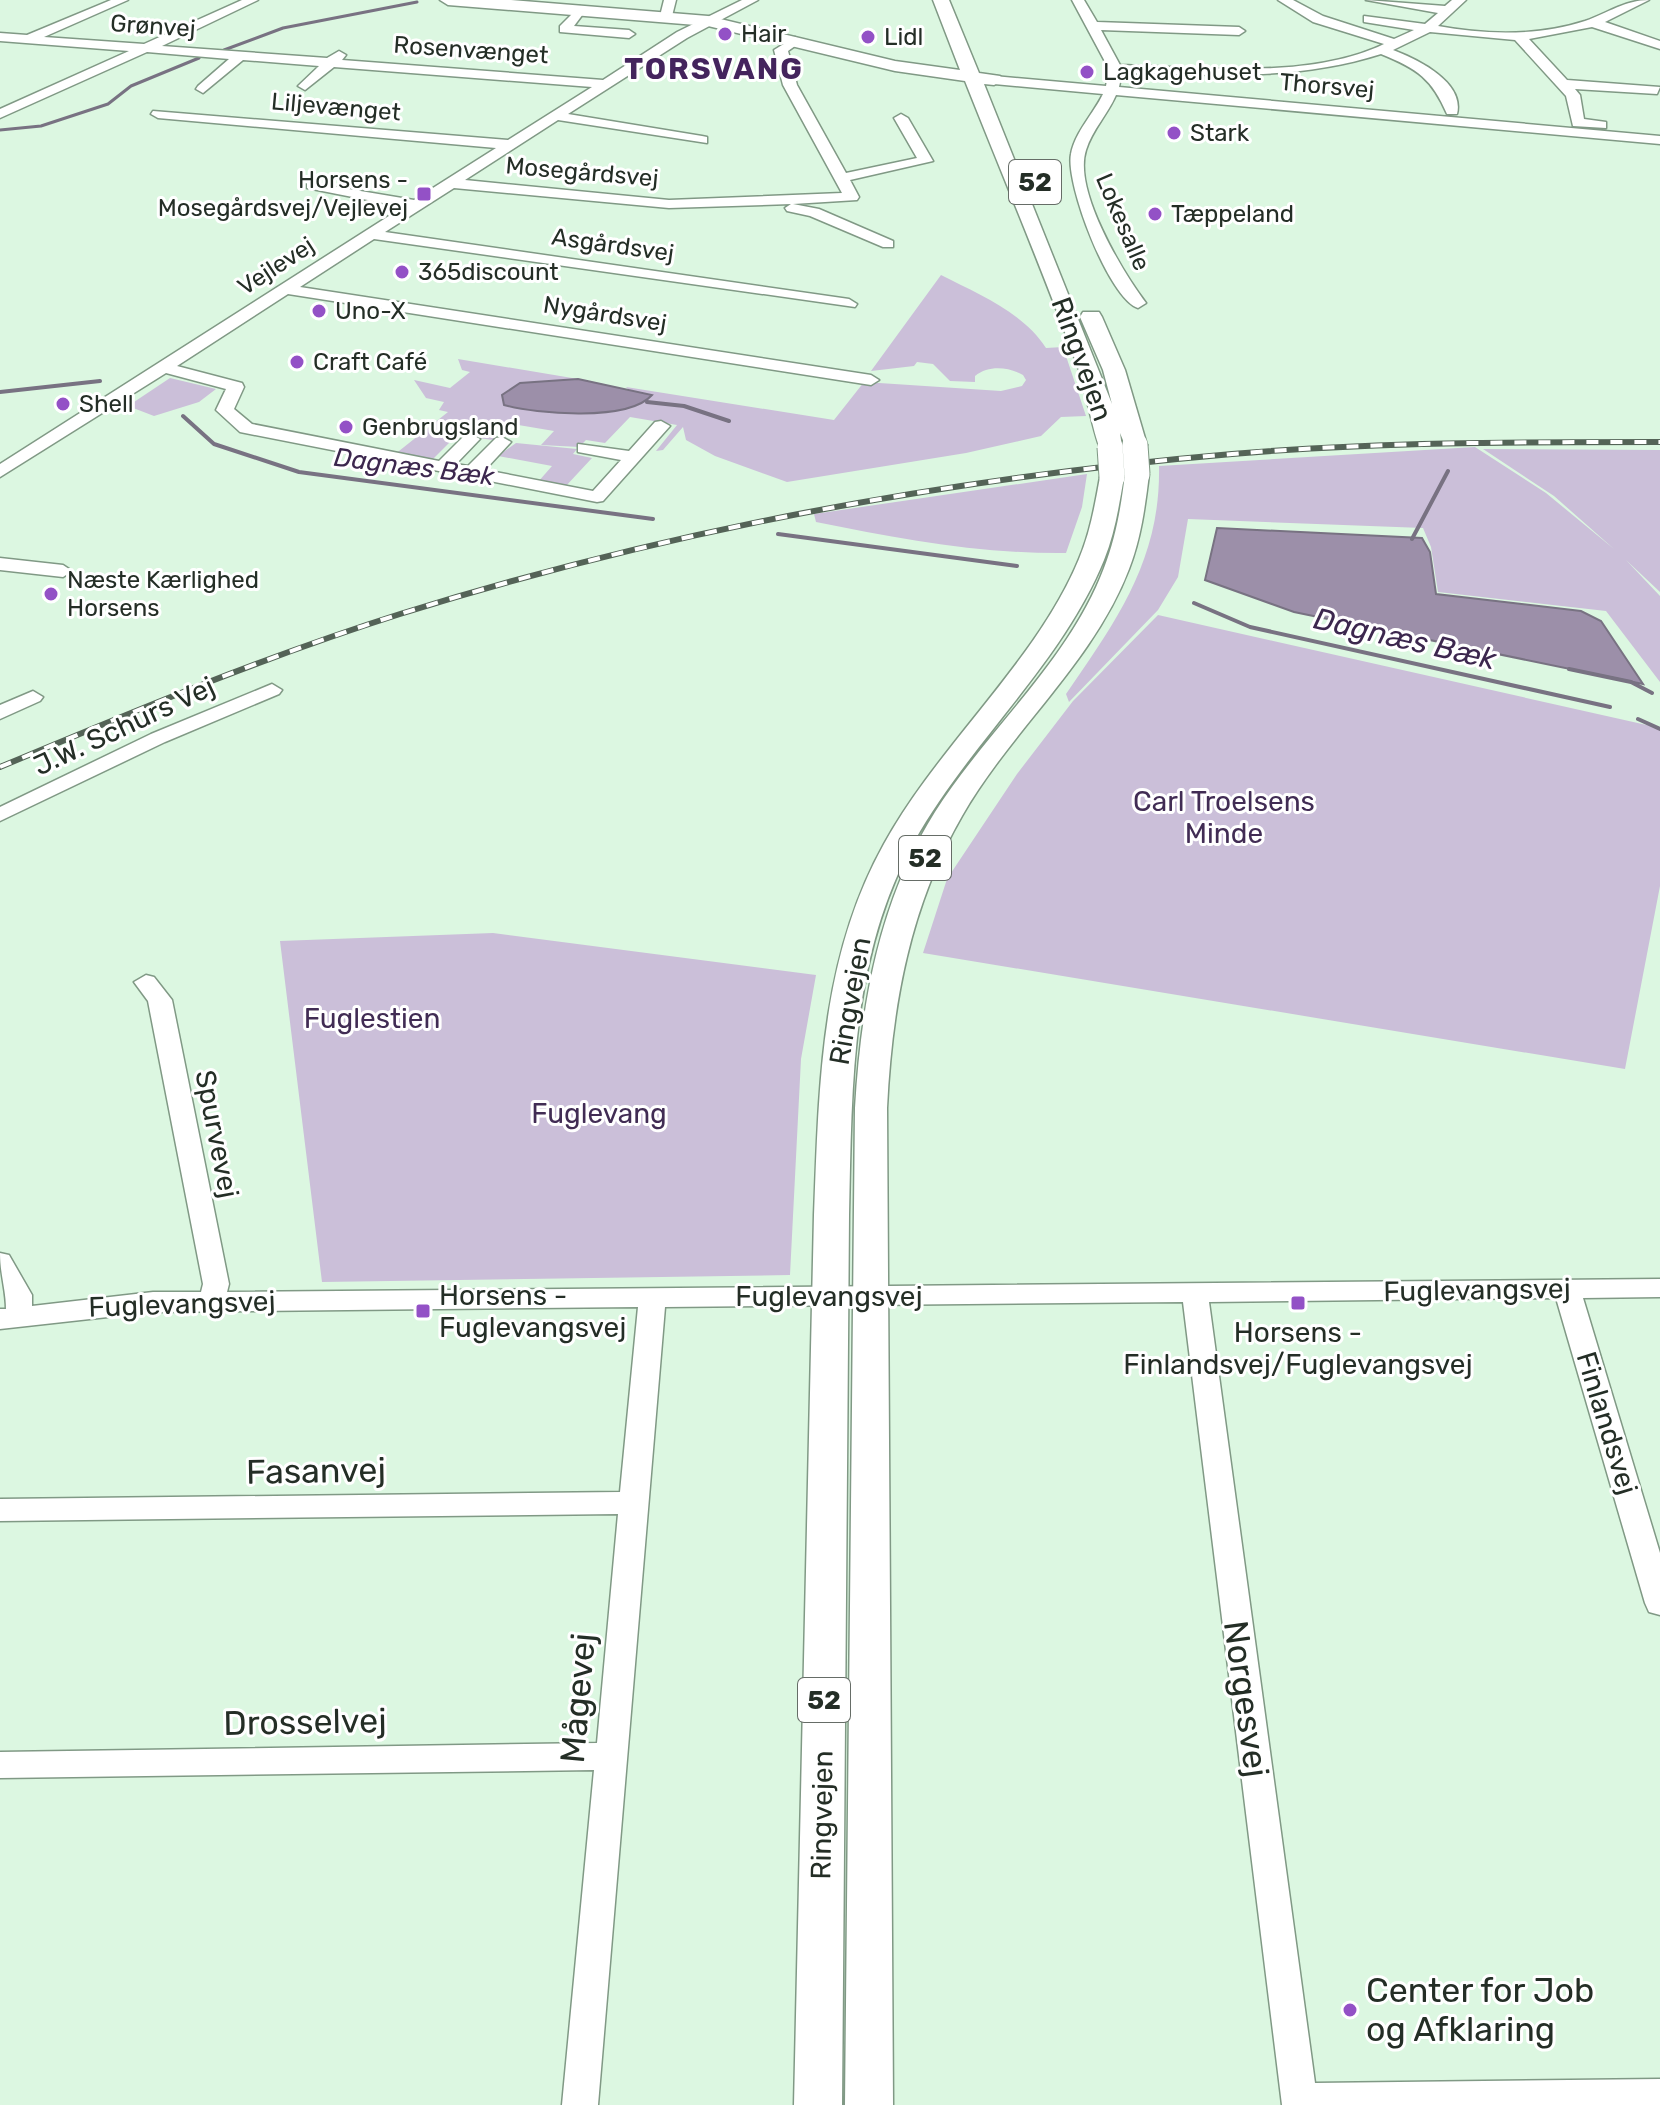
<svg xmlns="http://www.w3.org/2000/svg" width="1660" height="2105" viewBox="0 0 1660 2105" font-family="Rubik,sans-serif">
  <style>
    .green { fill: #cbbfd9 }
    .water { fill: #9c8fa9; stroke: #787282; stroke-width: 2 }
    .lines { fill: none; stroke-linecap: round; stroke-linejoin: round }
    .stream-far1 { stroke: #787282; stroke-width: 3 }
    .stream { stroke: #787282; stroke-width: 4 }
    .minor-casing { stroke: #809985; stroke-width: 3 }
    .major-casing { stroke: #809985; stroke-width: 3 }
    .minor { fill: #fff; fill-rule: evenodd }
    .major { fill: #fff; fill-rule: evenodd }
    .rail-casing { stroke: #546357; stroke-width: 6 }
    .rail { stroke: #fff; stroke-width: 4; stroke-dasharray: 12; stroke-linecap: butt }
    .major-bridge-casing { stroke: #809985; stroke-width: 27; stroke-linecap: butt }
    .major-bridge { stroke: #fff; stroke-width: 25 }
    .poi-dot { fill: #9351c6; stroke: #fff; stroke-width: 3 }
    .labels { text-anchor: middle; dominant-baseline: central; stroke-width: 6; stroke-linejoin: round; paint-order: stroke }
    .far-street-label { font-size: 24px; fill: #242e26; stroke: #fff }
    .far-poi-label { font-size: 24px; fill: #242e26; stroke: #fff; text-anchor: start }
    .shield { fill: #fff; stroke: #666d67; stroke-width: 2 }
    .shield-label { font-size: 26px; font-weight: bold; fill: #242e26 }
    .far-water-label { font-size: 26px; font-style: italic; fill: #3c274e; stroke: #fff }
    .street-label { font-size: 28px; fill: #242e26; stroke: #fff }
    .park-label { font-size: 28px; fill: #412c54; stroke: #fff }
    .poi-label { font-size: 28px; fill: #242e26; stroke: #fff; text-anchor: start }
    .far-district-label { font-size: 30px; font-weight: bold; letter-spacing: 2px; fill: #44245d; stroke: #fff }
    .water-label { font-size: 30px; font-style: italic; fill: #3c274e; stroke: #fff }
    .near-street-label { font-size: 34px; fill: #242e26; stroke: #fff }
    .near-poi-label { font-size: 34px; fill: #242e26; stroke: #fff; text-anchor: start }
  </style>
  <rect width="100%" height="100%" fill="#dcf7e1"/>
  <path class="green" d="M941,275C978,294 1023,312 1046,348L1063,347L1086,416L1061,417L1041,436L966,453L787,482L715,456L686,440L683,427L663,450L656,451L677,425L630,417L605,443L586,440L579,447L541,445L554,431L501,422L487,436L503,439L500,441L478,438L481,432L472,431L468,436L458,434L430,462L394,455L448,412L439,410L444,402L426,398L414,380L450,388L470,372L462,370L458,359L578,379L520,383L504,405C536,414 628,422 651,396L631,392L626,387L834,420L864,382L1001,391L1022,386L1026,380L1023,375C1008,367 989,365 975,376V382L950,381L933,364L917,362L914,366L871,371Z
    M170,378L216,389L199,402L154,416L128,406Z
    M516,443L577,449L573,454L592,458L565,487L538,482L552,466L498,456Z
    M1475,447L1546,493L1614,549L1554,496L1483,449L1660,450V592L1626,560L1660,596V682L1606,611L1438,592L1431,547L1423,528L1188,519L1178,577L1158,610L1069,702L1066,694C1117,620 1161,559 1159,466Z
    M1087,474L1082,507L1066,553C980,554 900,539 816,522L814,514Z
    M1158,615L1660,728V886L1625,1069L923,953L947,879L1017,774L1073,701Z
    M493,933L816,975L801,1059L790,1275L322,1282L280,941Z"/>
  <path class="water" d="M578,379L652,395C628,422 536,414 504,405L502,395L520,383Z
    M1217,528L1422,538L1430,552L1436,594L1581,611L1601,621L1643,684L1294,612L1205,580Z"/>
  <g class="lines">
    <path class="stream-far1" d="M224,50L283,28L417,2
      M0,130L41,126L108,104L131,86L199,58"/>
    <path class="stream" d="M0,392L100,381
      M647,402L684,406L729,421
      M183,416L214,444L299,472L653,519
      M778,534L1017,566
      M1412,539L1448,471
      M1194,603L1250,627L1610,707
      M1569,669L1631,682L1652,693
      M1638,719L1660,729"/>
    <g class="minor-casing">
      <path id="minor" d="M111,0H128L44,37L144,44L242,0H258L162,46L327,58L339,51L346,55L342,60L603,80L677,32L742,0H758L687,38L568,114L702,136L707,137V143L558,120L465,180L669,200L842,193L783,85L774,50L795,37L802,41L788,51L797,85L846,173L917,158L894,118L901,114L908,118L933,161L850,180L859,197L857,200L793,204L819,209L893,241V247H883L810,216L787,211L785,208L791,204L669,208L454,188L385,232L849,299L857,304L855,307L374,239L300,287L871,375L879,380L871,385L288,294L177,366L242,383L244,387L234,409L252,424L439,461L465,435L471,434L480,439L456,464L468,466L496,438L502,437L511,442L485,470L593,491L621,460L578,452V444L629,451L655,422L661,421L670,426L603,501L597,502L240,432L216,410L226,389L166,373L0,477V464L403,207L307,188V182L414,200L496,148L158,118L151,114L153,111L508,140L592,87L334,67L305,90L298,86L319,66L243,60L203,93L196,89L198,86L229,59L147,52L0,118V109L129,51L0,41V33L27,35Z
        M664,0H676L672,16L666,20L660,16Z
        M1072,0H1084L1097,22L1239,27L1245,31L1239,35L1101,30L1120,65C1201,67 1309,80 1384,44L1313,22L1278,0H1293L1323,16L1394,39L1414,30L1364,22V16L1425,24L1438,13L1366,0L1445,6L1452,0H1466L1438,26C1486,35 1538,36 1585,21C1608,13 1625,0 1649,0L1605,22L1660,41V49L1592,27L1529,39L1567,80L1660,87L1657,94L1575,89L1580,95L1584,119L1606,122V128L1573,126L1566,96L1515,40L1430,32L1393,50C1417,59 1465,82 1457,114H1447C1432,79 1418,69 1381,54C1297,81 1210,75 1122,73L1119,87L1660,136V144L1116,95C1108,114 1092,130 1086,150C1073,190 1122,271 1146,303L1138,308C1109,299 1065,183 1071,154C1075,132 1094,113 1103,94L994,84L987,80L994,76L1106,86L1109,69Z
        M580,6L586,10L574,26L629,30L635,34L629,38L560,32V26Z
        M0,558L63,565L72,571L63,577L0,570Z
        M272,684L282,690L279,694L165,742L0,821V807L151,734Z
        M33,691L43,697L40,701L0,719V705Z
        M146,975L154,977L172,1000L229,1284L227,1292L1660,1279V1297L1583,1298L1660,1553V1615L1649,1612L1645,1603L1556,1298L1209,1302L1315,2083L1660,2079V2105H1282L1183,1302L665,1307L598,2105H562L594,1770L0,1778V1752L597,1743L618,1514L0,1521V1499L620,1492L638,1307L153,1312L0,1329V1309H6C6,1290 0,1274 0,1253L9,1255L32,1295V1306L153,1292H201L203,1284L148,1001L134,982Z"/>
    </g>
    <g class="major-casing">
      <path id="major" d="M440,0H511L708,16L895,61L960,70L933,0H949L979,73L1000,76L1003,80L994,85L984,84L1112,404L1103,370L1080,317L1083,312H1099L1102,317L1125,370L1147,445L1135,452L1127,450L1120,433L1122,447L1118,452H1102C1095,443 1085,387 1079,370C1044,273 1003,177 965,81L895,71L708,26L448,5Z
        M1137,467L1149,474C1145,507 1141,538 1129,569C1093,663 1011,730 962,816C910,906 892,1005 887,1108L893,2105H845L855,1108C861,1005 879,901 935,812C987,730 1069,661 1104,568C1116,537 1121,507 1125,474Z
        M1112,470L1124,477C1119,505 1115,533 1104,560C1061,665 969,743 914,842C850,957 852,1087 849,1215L842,2105H794L814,1215C819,1087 820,959 884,844C939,744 1037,661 1079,559C1090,533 1095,505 1100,477Z"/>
    </g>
    <use href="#minor" class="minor"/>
    <use href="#major" class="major"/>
    <g class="rail-casing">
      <path id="rail" d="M0,767C132,712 264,657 400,614C670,530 950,478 1232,454C1374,442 1517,442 1660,442"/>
    </g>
    <use href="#rail" class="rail"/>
    <g class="major-bridge-casing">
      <path id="major-bridge" d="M1135,445L1137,474
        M1110,447L1112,477"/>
    </g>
    <use href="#major-bridge" class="major-bridge"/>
  </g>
  <g class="poi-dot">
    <circle cx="725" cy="34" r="8"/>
    <circle cx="868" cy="37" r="8"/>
    <circle cx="1087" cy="72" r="8"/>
    <circle cx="1174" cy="133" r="8"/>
    <rect x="416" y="186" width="16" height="16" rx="4"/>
    <circle cx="1155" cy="214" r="8"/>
    <circle cx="402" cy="272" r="8"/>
    <circle cx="319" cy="311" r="8"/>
    <circle cx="297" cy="362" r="8"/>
    <circle cx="63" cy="404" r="8"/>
    <circle cx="346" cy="427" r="8"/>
    <circle cx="51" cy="594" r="8"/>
    <rect x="1290" y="1295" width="16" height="16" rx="4"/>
    <rect x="415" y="1303" width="16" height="16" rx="4"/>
    <circle cx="1350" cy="2010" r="8"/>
  </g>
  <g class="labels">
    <g class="far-street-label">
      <text transform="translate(153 26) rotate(4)">Grønvej</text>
      <text transform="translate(471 50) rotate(4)">Rosenvænget</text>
      <text transform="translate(1327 86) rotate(5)">Thorsvej</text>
      <text transform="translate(336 107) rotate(5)">Liljevænget</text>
      <text transform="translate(582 172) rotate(5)">Mosegårdsvej</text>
      <text transform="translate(1123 222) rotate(67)">Lokesalle</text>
      <text transform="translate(613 245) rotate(8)">Asgårdsvej</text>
      <text transform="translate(276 266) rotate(-33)">Vejlevej</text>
      <text transform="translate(605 314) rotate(9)">Nygårdsvej</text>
    </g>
    <g class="far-poi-label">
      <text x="741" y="34">Hair</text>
      <text x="884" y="37">Lidl</text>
      <text x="1103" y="72">Lagkagehuset</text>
      <text x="1190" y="133">Stark</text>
      <text x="408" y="180" text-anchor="end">Horsens -<tspan x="408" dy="28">Mosegårdsvej/Vejlevej</tspan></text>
      <text x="1171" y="214">Tæppeland</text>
      <text x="418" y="272">365discount</text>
      <text x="335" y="311">Uno-X</text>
      <text x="313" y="362">Craft Café</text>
      <text x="79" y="404">Shell</text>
      <text x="362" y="427">Genbrugsland</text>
      <text x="67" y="580">Næste Kærlighed<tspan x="67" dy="28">Horsens</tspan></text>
    </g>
    <g class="shield">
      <rect x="1009" y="160" width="52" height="44" rx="6"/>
      <rect x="899" y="836" width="52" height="44" rx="6"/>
      <rect x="798" y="1678" width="52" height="44" rx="6"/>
    </g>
    <g class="shield-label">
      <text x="1035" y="182">52</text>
      <text x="925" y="858">52</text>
      <text x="824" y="1700">52</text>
    </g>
    <g class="far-water-label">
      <text transform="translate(414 467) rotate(7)">Dagnæs Bæk</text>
    </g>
    <g class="street-label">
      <text transform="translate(1082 359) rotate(70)">Ringvejen</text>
      <text transform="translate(124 726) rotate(-25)">J.W. Schurs Vej</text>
      <text transform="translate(850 1001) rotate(-80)">Ringvejen</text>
      <text transform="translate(217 1134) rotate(79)">Spurvevej</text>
      <text transform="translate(1477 1290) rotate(-1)">Fuglevangsvej</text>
      <text x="829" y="1296">Fuglevangsvej</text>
      <text transform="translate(182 1304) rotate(-2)">Fuglevangsvej</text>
      <text transform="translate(1607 1423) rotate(73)">Finlandsvej</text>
      <text transform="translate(822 1815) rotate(-89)">Ringvejen</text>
    </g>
    <g class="park-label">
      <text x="1224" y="801">Carl Troelsens<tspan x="1224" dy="32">Minde</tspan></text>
      <text x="372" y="1018">Fuglestien</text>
      <text x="599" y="1113">Fuglevang</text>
    </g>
    <g class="poi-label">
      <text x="439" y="1295">Horsens -<tspan x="439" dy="32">Fuglevangsvej</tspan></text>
      <text x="1298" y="1332" text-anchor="middle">Horsens -<tspan x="1298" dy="32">Finlandsvej/Fuglevangsvej</tspan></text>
    </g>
    <g class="far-district-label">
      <text x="714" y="69">TORSVANG</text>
    </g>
    <g class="water-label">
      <text transform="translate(1405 639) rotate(13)">Dagnæs Bæk</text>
    </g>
    <g class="near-street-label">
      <text transform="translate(316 1471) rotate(-1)">Fasanvej</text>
      <text transform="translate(578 1698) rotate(-85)">Mågevej</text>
      <text transform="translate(1246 1699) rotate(82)">Norgesvej</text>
      <text transform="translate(305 1722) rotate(-1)">Drosselvej</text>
    </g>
    <g class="near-poi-label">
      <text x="1366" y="1990">Center for Job<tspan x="1366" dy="39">og Afklaring</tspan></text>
    </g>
  </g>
</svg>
